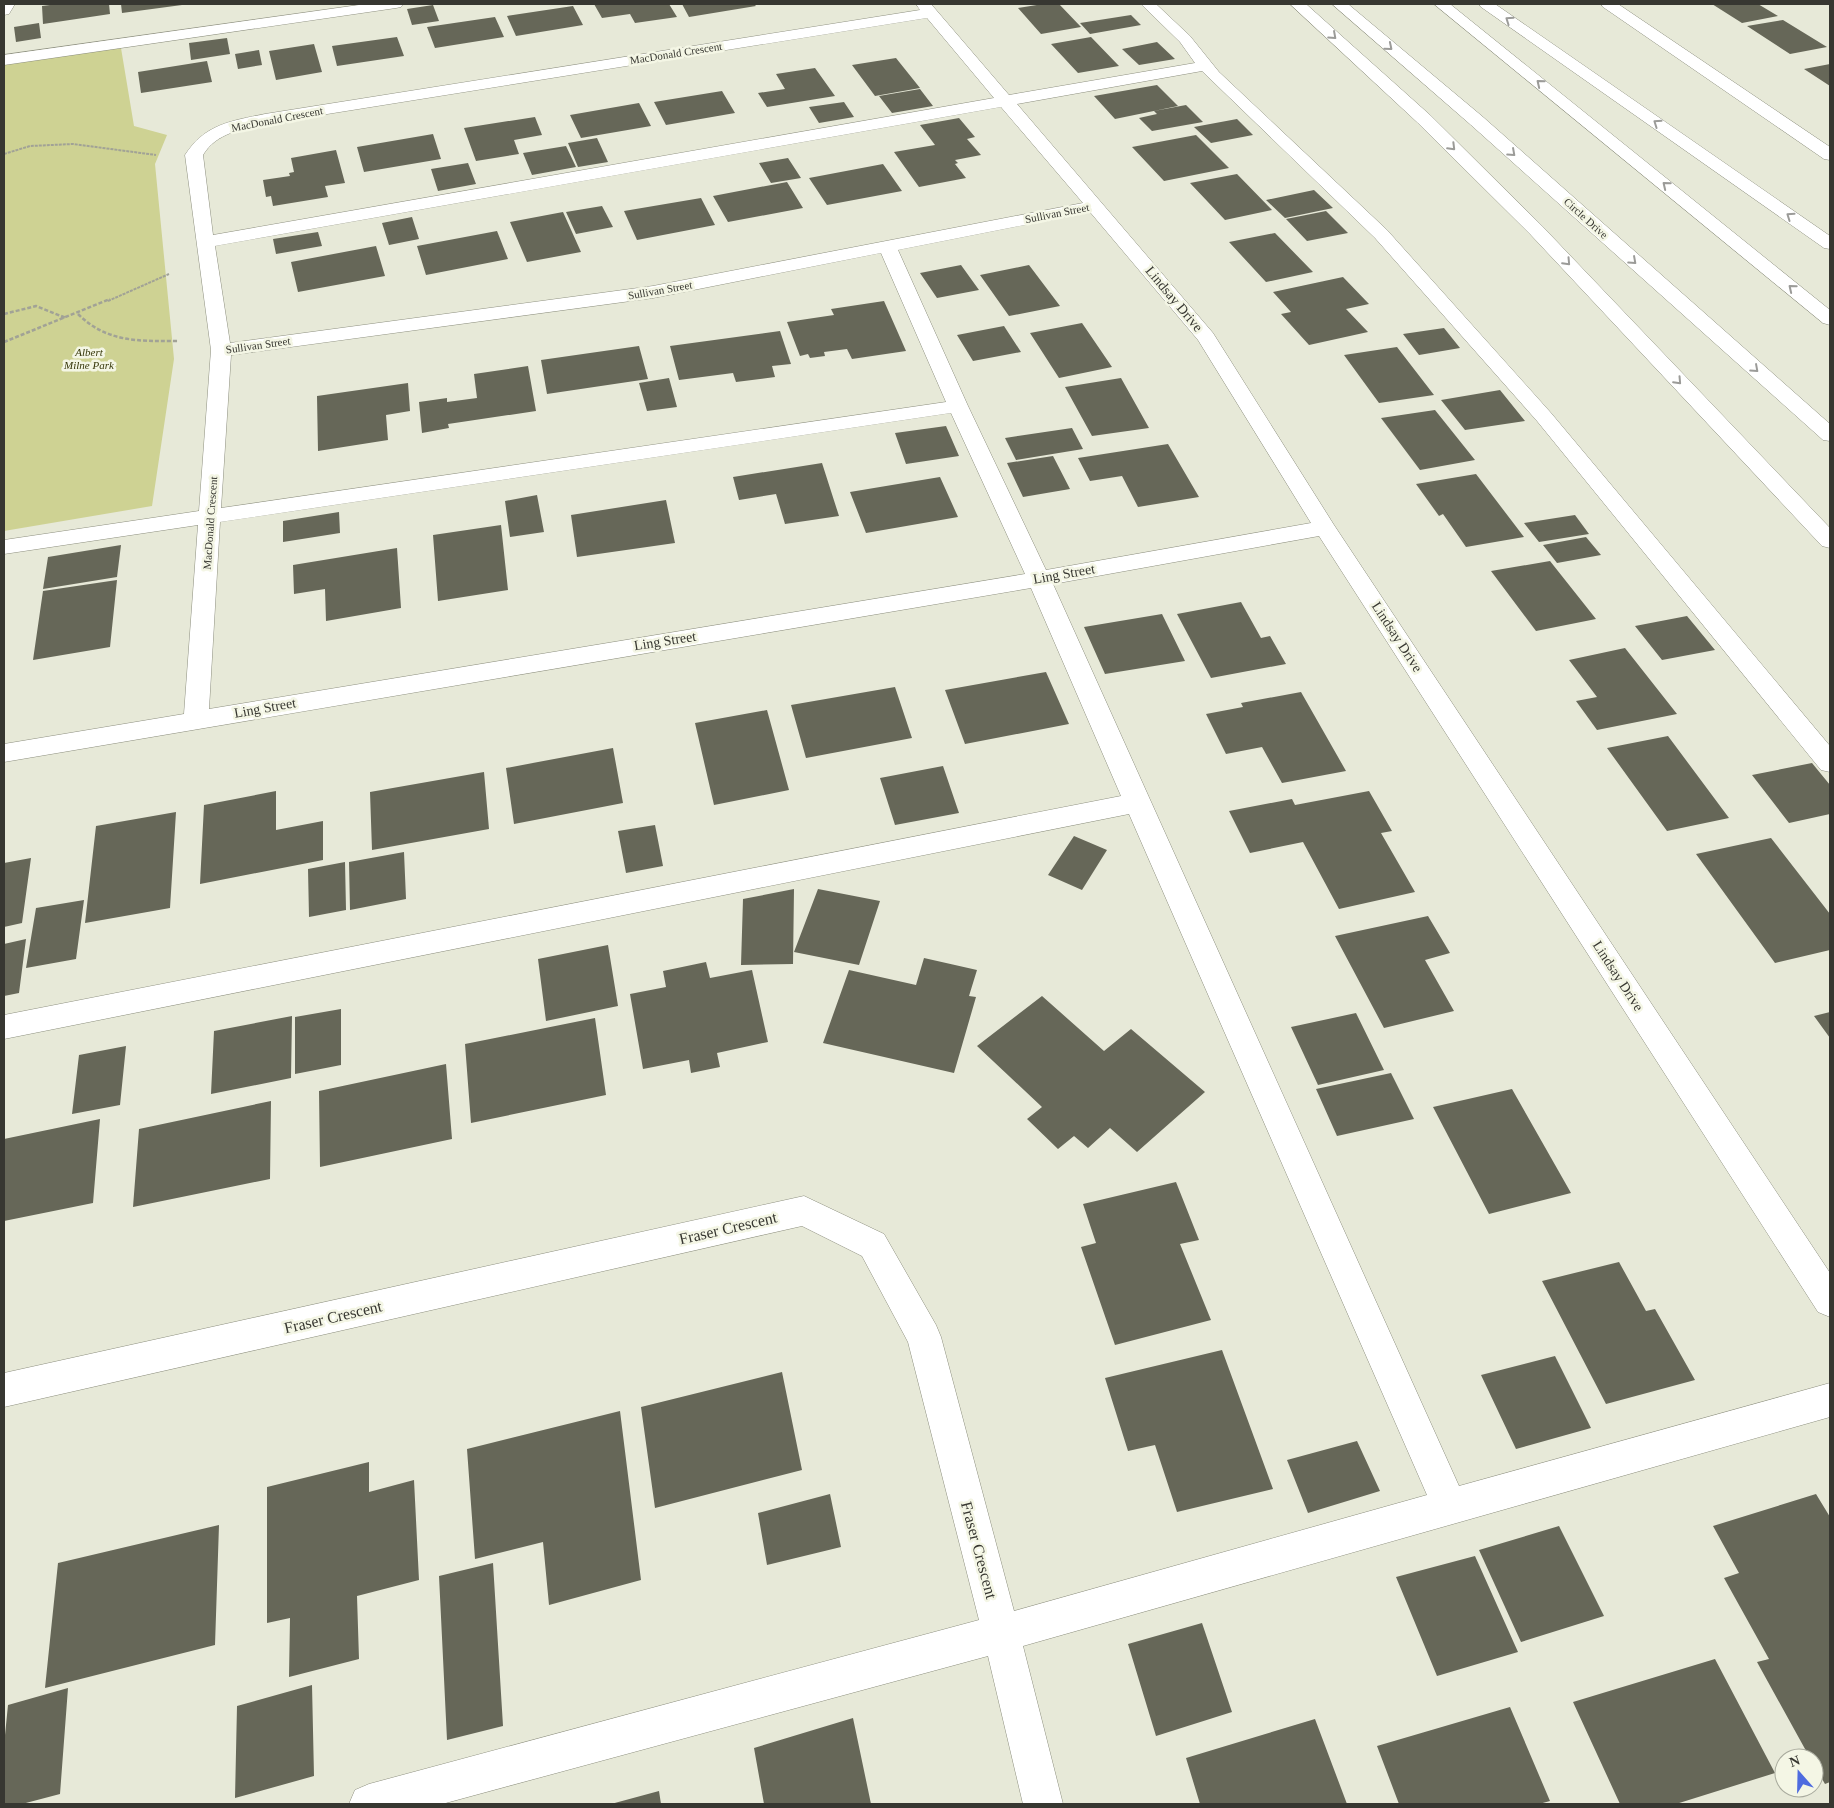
<svg xmlns="http://www.w3.org/2000/svg" width="1834" height="1808" viewBox="0 0 1834 1808" font-family="'Times New Roman',serif">
  <style>
    .green { fill: #ced293 }
    .building { fill: #666758 }
    .lines { fill: none; stroke-linecap: round; stroke-linejoin: round }
    .minor-casing { stroke: #8d8f7f; stroke-width: 1 }
    .highway-casing { stroke: #8d8f7f; stroke-width: 1 }
    .path-far1 { stroke: #a1a296; stroke-width: 2; stroke-dasharray: 3 1; stroke-linecap: butt }
    .path { stroke: #a1a296; stroke-width: 2.5; stroke-dasharray: 4 2; stroke-linecap: butt }
    .minor { fill: #fff; fill-rule: evenodd }
    .highway { fill: #fff; fill-rule: evenodd }
    .oneway { stroke: #9b9b98 }
    .labels { text-anchor: middle; dominant-baseline: central; stroke-width: 5; stroke-linejoin: round; paint-order: stroke }
    .far-street-label { font-size: 11px; fill: #373731; stroke: #f4f6e5 }
    .far-park-label { font-size: 11px; font-style: italic; fill: #37380b; stroke: #f4f6e5 }
    .street-label { font-size: 14px; fill: #373731; stroke: #f4f6e5 }
    .near-street-label { font-size: 16px; fill: #373731; stroke: #f4f6e5 }
  </style>
  <rect width="100%" height="100%" fill="#e7e9d8"/>
  <path class="green" d="M121,48L134,126L167,135L155,164L174,359L152,506L4,531V64Z"/>
  <path class="building" d="M58,4H109L110,14L43,24L42,6Z
    M121,4H182V5L122,13Z
    M594,4H669L677,17L635,23L630,14L602,18Z
    M682,4H754L756,6L689,17Z
    M1043,4H1059L1081,27L1041,34L1018,8Z
    M1712,4H1758L1778,16L1742,23Z
    M433,5L439,21L412,25L407,9Z
    M573,6L583,25L516,36L507,16Z
    M1131,15L1141,25L1090,34L1080,23Z
    M495,17L504,37L435,48L427,27Z
    M1783,20L1827,47L1790,54L1747,26Z
    M39,23L41,38L16,42L14,27Z
    M397,37L404,56L337,66L332,46Z
    M1091,37L1119,66L1078,73L1051,44Z
    M227,38L230,54L191,60L189,43Z
    M1157,42L1175,59L1139,65L1122,49Z
    M314,44L322,72L276,80L269,51Z
    M259,50L262,65L238,69L235,54Z
    M896,58L920,88L875,96L852,65Z
    M207,61L212,82L141,93L138,72Z
    M1830,64V86L1804,69Z
    M815,68L835,96L767,107L758,93L785,89L776,74Z
    M1157,85L1178,106L1115,119L1094,96Z
    M920,89L933,106L892,113L879,96Z
    M722,91L735,113L666,125L654,102Z
    M844,102L854,117L819,123L809,107Z
    M639,103L651,126L581,138L570,115Z
    M1186,105L1203,122L1152,131L1139,118L1157,114L1154,111Z
    M535,117L542,135L514,140L519,154L476,161L464,128Z
    M959,118L975,137L967,139L981,155L955,160L958,163L955,164L966,178L919,187L894,152L935,145L920,125Z
    M1237,119L1253,135L1211,143L1194,127Z
    M433,134L441,159L364,172L357,147Z
    M1196,135L1229,168L1164,181L1132,147Z
    M597,138L608,162L578,167L568,143Z
    M566,146L576,167L532,175L523,153Z
    M336,150L345,183L325,186L328,197L273,206L271,196L266,197L263,180L290,176L289,173L294,172L291,158Z
    M788,158L801,178L771,183L759,163Z
    M468,163L476,184L438,191L431,169Z
    M883,164L902,191L827,205L809,178Z
    M1237,174L1272,210L1225,220L1190,183Z
    M787,182L803,208L728,222L713,196Z
    M1314,190L1333,208L1285,218L1266,200Z
    M701,198L715,225L637,240L624,211Z
    M602,206L613,227L576,234L566,212Z
    M1326,211L1348,233L1307,241L1286,219Z
    M563,212L581,252L527,262L510,222Z
    M412,217L419,239L389,245L382,223Z
    M497,231L508,259L426,275L417,246Z
    M318,232L322,246L276,254L273,239Z
    M1275,233L1313,272L1266,282L1229,242Z
    M376,246L385,276L298,292L291,262Z
    M961,265L979,290L937,298L920,273Z
    M1029,265L1060,306L1009,316L980,275Z
    M1343,277L1369,304L1346,309L1368,332L1309,345L1281,314L1291,312L1273,292Z
    M884,301L906,351L852,359L847,349L824,352L825,356L810,358L808,354L800,356L787,322L834,315L831,309Z
    M1082,323L1112,367L1059,378L1030,333Z
    M1004,326L1021,352L973,361L957,335Z
    M1444,328L1460,348L1419,355L1403,334Z
    M780,331L791,364L772,366L775,377L736,382L733,373L679,380L670,346Z
    M639,346L648,379L547,394L541,360Z
    M1397,347L1434,395L1379,403L1344,355Z
    M528,366L536,411L448,424L449,428L422,433L419,402L447,398V402L477,398L474,374Z
    M669,378L677,407L647,411L639,383Z
    M1121,378L1149,428L1092,436L1065,387Z
    M408,383L410,411L386,415L388,440L318,451L317,396Z
    M1500,390L1525,421L1465,430L1441,400Z
    M1435,410L1475,460L1420,470L1381,418Z
    M946,426L959,456L906,464L895,433Z
    M1072,428L1083,449L1016,460L1005,438Z
    M1168,444L1199,497L1138,507L1122,476L1090,481L1078,458Z
    M1053,456L1070,489L1023,497L1007,463Z
    M822,463L839,516L785,524L776,494L739,500L733,477Z
    M1476,474L1524,537L1466,547L1443,514L1439,516L1416,484Z
    M940,477L958,517L866,533L850,492Z
    M537,495L544,532L510,537L505,501Z
    M666,500L675,543L577,557L571,515Z
    M339,512L340,533L283,542V521Z
    M1575,515L1589,534L1539,542L1524,523Z
    M501,525L508,590L438,601L433,535Z
    M1586,537L1601,555L1557,563L1543,545Z
    M121,545L117,577L43,589L48,557Z
    M397,548L401,608L326,621L325,589L294,594L293,565Z
    M1550,561L1596,619L1536,631L1491,571Z
    M117,580L110,647L33,660L43,591Z
    M1241,602L1261,638L1270,636L1286,664L1211,678L1177,614Z
    M1162,614L1185,661L1105,674L1084,627Z
    M1687,616L1715,650L1662,660L1635,626Z
    M1625,648L1677,714L1597,730L1576,701L1597,697L1569,660Z
    M1046,672L1069,724L965,744L945,690Z
    M895,687L912,738L806,758L791,705Z
    M1301,692L1346,771L1282,783L1262,747L1226,754L1206,714L1243,707L1241,703Z
    M767,710L789,790L714,805L695,723Z
    M1668,736L1729,818L1667,831L1607,748Z
    M613,748L623,803L514,824L506,768Z
    M1812,763L1830,785V814L1789,823L1752,775Z
    M943,766L959,813L895,825L880,778Z
    M484,772L489,829L372,850L370,792Z
    M276,791V830L323,821V860L200,884L204,805Z
    M1369,791L1392,831L1381,833L1415,892L1339,909L1303,842L1250,853L1229,811L1292,799L1295,805Z
    M176,812L170,908L85,923L96,826Z
    M655,825L663,866L626,873L618,831Z
    M1074,836L1107,850L1082,890L1048,875Z
    M1771,838L1830,914V950L1775,963L1696,854Z
    M404,852L406,899L350,910L349,862Z
    M31,858L22,923L4,927V863Z
    M345,862L346,910L309,917L308,869Z
    M794,889L793,964L741,965L743,899Z
    M818,889L880,901L859,965L794,952Z
    M84,900L76,959L26,968L36,908Z
    M1428,916L1450,953L1425,960L1454,1011L1384,1028L1335,936Z
    M26,939L19,993L4,996V944Z
    M608,945L618,1006L546,1021L538,959Z
    M924,958L977,970L969,996L976,997L954,1073L823,1043L849,970L916,985Z
    M706,962L710,978L752,970L768,1042L717,1053L720,1067L691,1073L689,1060L643,1069L630,994L666,987L663,971Z
    M1042,996L1104,1051L1131,1029L1205,1092L1137,1152L1110,1128L1088,1148L1074,1136L1058,1149L1027,1119L1042,1107L977,1046Z
    M341,1009V1065L295,1074V1017Z
    M1830,1012V1038L1814,1016Z
    M1356,1013L1384,1070L1318,1085L1291,1027Z
    M292,1016L291,1078L211,1094L214,1031Z
    M595,1018L606,1095L471,1123L465,1044Z
    M126,1046L120,1105L72,1114L79,1055Z
    M446,1064L452,1139L320,1167L319,1091Z
    M1391,1073L1414,1119L1337,1136L1316,1089Z
    M1512,1089L1571,1193L1489,1214L1433,1107Z
    M271,1101L270,1179L133,1207L139,1129Z
    M100,1119L93,1203L4,1221V1139Z
    M1176,1182L1199,1240L1180,1244L1211,1320L1115,1345L1081,1247L1096,1243L1083,1204Z
    M1619,1262L1646,1311L1655,1309L1695,1380L1606,1404L1542,1281Z
    M1222,1350L1273,1489L1177,1512L1155,1445L1128,1451L1105,1378Z
    M1555,1356L1591,1428L1516,1449L1481,1375Z
    M782,1372L802,1470L655,1508L641,1407Z
    M620,1411L641,1580L549,1605L543,1542L475,1559L467,1449Z
    M1357,1441L1380,1491L1308,1513L1287,1460Z
    M369,1462V1492L414,1480L419,1580L357,1596L359,1659L289,1677L290,1618L267,1623V1487Z
    M830,1494L841,1547L767,1565L758,1513Z
    M1816,1494L1830,1517V1782L1825,1784L1814,1765V1758H1810L1757,1662L1769,1659L1724,1578L1739,1573L1713,1526Z
    M219,1525L215,1645L45,1688L58,1563Z
    M1559,1526L1604,1616L1521,1642L1479,1550Z
    M1475,1556L1518,1652L1437,1676L1396,1577Z
    M493,1563L503,1726L447,1740L439,1576Z
    M1202,1623L1232,1712L1156,1736L1128,1644Z
    M1715,1659L1775,1773L1676,1804H1620L1573,1702Z
    M312,1685L314,1776L235,1798L237,1706Z
    M68,1688L60,1794L22,1804H4V1745L8,1705Z
    M1510,1707L1550,1801L1539,1804H1399L1377,1746Z
    M853,1718L871,1804H764L754,1748Z
    M1315,1719L1347,1804H1200L1186,1758Z
    M659,1791L661,1804H611Z"/>
  <g class="lines">
    <g class="minor-casing">
      <path id="minor" d="M4,4H15L9,14L4,15Z
        M366,4H403L401,7L396,8L4,65V55Z
        M916,4H931L1009,95L1195,63L1180,42L1141,4H1156L1190,36L1219,72L1387,230L1551,413L1830,746V772L1821,770L1537,421L1375,238L1202,71L1017,104L1213,333L1334,525L1830,1273V1317L1818,1312L1319,536L1053,584L1459,1486L1830,1383V1417L1023,1646L1063,1804H1023L988,1656L442,1804H349L355,1790L369,1784L979,1620L908,1342L862,1256L802,1226L4,1407V1373L804,1196L884,1234L936,1325L941,1337L1014,1611L1427,1495L1129,814L4,1039V1015L1121,796L1031,588L4,762V744L184,714L198,525L4,554V540L199,511L211,350L185,155C205,124 231,121 265,114L920,10ZM927,18L994,98L213,235L203,155C216,133 242,129 265,124ZM1001,107L1083,203L653,286L230,343L215,246ZM1090,212L1198,340L1311,523L1046,570L968,406L898,250ZM881,253L946,402L221,508L231,355L653,298ZM951,413L1025,574L209,709L220,522Z
        M1601,4H1618L1830,147V160L1824,159L1603,7Z"/>
    </g>
    <g class="highway-casing">
      <path id="highway" d="M1290,4H1306L1430,115L1542,226L1830,528V548L1822,546L1530,234L1418,123Z
        M1332,4H1348L1483,117L1830,424V441L1823,440L1471,125Z
        M1434,4H1450L1830,310V325L1823,323Z
        M1479,4H1495L1830,236V249L1824,248L1481,7Z"/>
    </g>
    <path class="path-far1" d="M4,154L30,146L73,144L156,155
      M108,301L169,274"/>
    <path class="path" d="M4,314L36,306L66,318
      M78,314C107,343 140,341 178,341
      M4,342L110,299"/>
    <use href="#minor" class="minor"/>
    <use href="#highway" class="highway"/>
  </g>
  <defs><path id="oneway-chevron" d="M-2-3.5L2.5 0L-2 3.5" fill="none" stroke-width="1.6" stroke-linecap="round" stroke-linejoin="round" transform="scale(1.25)"/></defs>
  <g class="oneway">
    <use href="#oneway-chevron" transform="translate(1509 20) rotate(-145)"/>
    <use href="#oneway-chevron" transform="translate(1333 36) rotate(42)"/>
    <use href="#oneway-chevron" transform="translate(1389 47) rotate(40)"/>
    <use href="#oneway-chevron" transform="translate(1540 83) rotate(-141)"/>
    <use href="#oneway-chevron" transform="translate(1657 123) rotate(-145)"/>
    <use href="#oneway-chevron" transform="translate(1452 147) rotate(45)"/>
    <use href="#oneway-chevron" transform="translate(1512 153) rotate(42)"/>
    <use href="#oneway-chevron" transform="translate(1666 185) rotate(-141)"/>
    <use href="#oneway-chevron" transform="translate(1790 216) rotate(-145)"/>
    <use href="#oneway-chevron" transform="translate(1633 261) rotate(42)"/>
    <use href="#oneway-chevron" transform="translate(1567 262) rotate(47)"/>
    <use href="#oneway-chevron" transform="translate(1792 288) rotate(-141)"/>
    <use href="#oneway-chevron" transform="translate(1755 369) rotate(42)"/>
    <use href="#oneway-chevron" transform="translate(1678 381) rotate(47)"/>
  </g>
  <g class="labels">
    <g class="far-street-label">
      <text transform="translate(676 53) rotate(-9)">MacDonald Crescent</text>
      <text transform="translate(277 119) rotate(-11)">MacDonald Crescent</text>
      <text transform="translate(1057 213) rotate(-11)">Sullivan Street</text>
      <text transform="translate(1586 218) rotate(42)">Circle Drive</text>
      <text transform="translate(660 290) rotate(-10)">Sullivan Street</text>
      <text transform="translate(258 345) rotate(-8)">Sullivan Street</text>
      <text transform="translate(210 523) rotate(-86)">MacDonald Crescent</text>
    </g>
    <g class="far-park-label">
      <text x="89" y="352">Albert<tspan x="89" dy="13">Milne Park</tspan></text>
    </g>
    <g class="street-label">
      <text transform="translate(1174 299) rotate(50)">Lindsay Drive</text>
      <text transform="translate(1064 574) rotate(-10)">Ling Street</text>
      <text transform="translate(1397 637) rotate(57)">Lindsay Drive</text>
      <text transform="translate(665 641) rotate(-9)">Ling Street</text>
      <text transform="translate(265 708) rotate(-10)">Ling Street</text>
      <text transform="translate(1618 976) rotate(57)">Lindsay Drive</text>
    </g>
    <g class="near-street-label">
      <text transform="translate(728 1228) rotate(-13)">Fraser Crescent</text>
      <text transform="translate(333 1317) rotate(-13)">Fraser Crescent</text>
      <text transform="translate(979 1550) rotate(75)">Fraser Crescent</text>
    </g>
  </g>
  <rect width="1834" height="1808" fill="none" stroke="#373731" stroke-width="10"/>
  <g transform="translate(1799 1773) rotate(340)"><circle r="24" fill="#f4f6e5" stroke="#a8aa9d"/>
  <path d="M0-4L9 19L0 12L-9 19Z" fill="#4e6bdf"/>
  <text y="-8" font-size="14" font-weight="bold" text-anchor="middle" fill="#373731">N</text>
  </g>
</svg>
